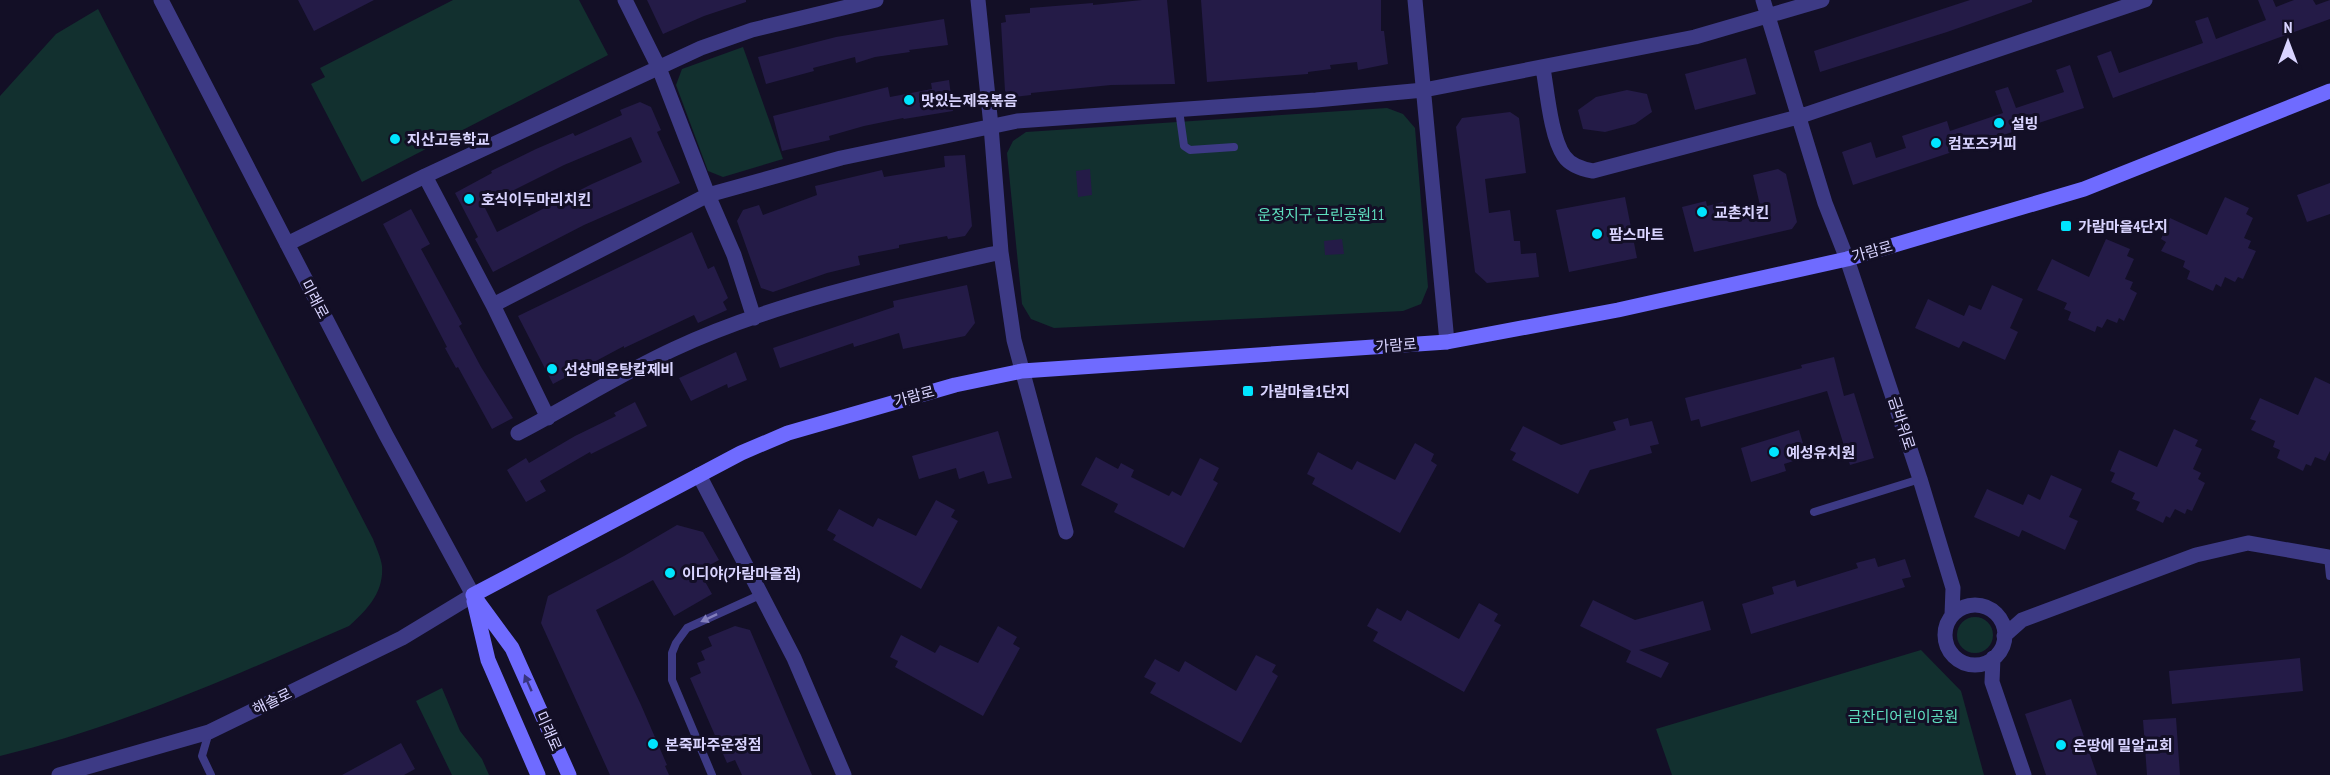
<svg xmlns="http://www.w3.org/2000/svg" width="2330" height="775" viewBox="0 0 2330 775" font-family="'PT Sans Narrow','Noto Sans KR',sans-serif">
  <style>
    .green { fill: #12302f }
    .building { fill: #241b47; fill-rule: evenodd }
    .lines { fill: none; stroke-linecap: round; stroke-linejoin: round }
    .lane { stroke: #3d3a85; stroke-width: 8 }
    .street { stroke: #3d3a85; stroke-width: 15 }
    .secondary { stroke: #6f6bff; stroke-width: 15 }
    .oneway { fill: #837fbc }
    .oneway2 { fill: #38347d }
    .poi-dot { fill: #00e5ff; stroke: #130f26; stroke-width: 2 }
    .labels { text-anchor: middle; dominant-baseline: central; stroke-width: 6; stroke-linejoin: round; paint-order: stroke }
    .poi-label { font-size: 15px; font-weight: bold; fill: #d9d4ff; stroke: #130f26; text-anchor: start }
    .park-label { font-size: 15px; fill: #5fe0c0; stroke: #130f26 }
    .street-label { font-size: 15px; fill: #d9d4ff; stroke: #130f26 }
  </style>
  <rect width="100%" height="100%" fill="#130f26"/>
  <path class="green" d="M453,0H579L608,55L362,182L311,84L325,77L320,68Z
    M98,9L373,539C376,547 381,558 382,566C384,592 367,610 349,626C235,675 121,727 0,756V96L56,34Z
    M743,47L783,159L723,177L708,171L676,85L682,69Z
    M1387,108L1403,114L1415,128L1428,287L1421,304L1403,311L1054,328L1031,319L1022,304L1007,153L1013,141L1026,132Z
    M1957 635a18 18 0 1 1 36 0a18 18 0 1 1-36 0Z
    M1921,650L1961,691L1984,775H1672L1656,729Z
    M442,688L460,731L482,759L489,775H452L416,701Z"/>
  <path class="building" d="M298,0H374L314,31Z
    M647,0H746V2L704,16L663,34Z
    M1142,0H1167L1175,84L1111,85L1031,93V95L1013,97L1005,91L1001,23L1006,22L1005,15L1030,13V8L1093,3V5Z
    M1201,0H1381V31H1384L1388,64L1358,70L1357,62L1330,65L1331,69L1308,72V74L1207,82Z
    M1970,0H2032V2L1947,32L1820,72L1814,51Z
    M2258,0H2273L2276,7L2294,0H2313L2316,5L2330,0V19L2113,98L2097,56L2111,51L2119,73L2203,43L2195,21L2208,17L2216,39L2266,20Z
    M944,19L948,45L909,50L910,52L875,57L856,63L855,57L813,68L814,71L766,84L758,57L836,37Z
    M1746,58L1756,94L1695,110L1685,74Z
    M2070,65L2084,108L1853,185L1842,152L1871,142L1876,158L1906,148L1902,136L1947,121L1950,131L2003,113L1995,91L2008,87L2016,108L2064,92L2056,70Z
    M949,80L953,111L904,119L903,118L864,126L829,136L830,140L782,151L773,116L888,87L890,97L932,89L931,83Z
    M1627,90L1647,94L1652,112L1635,124L1605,132L1583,129L1578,110L1596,97Z
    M640,102L651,107L661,130L657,132L680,183L584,225L493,272L475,239L478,237L455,193L492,173L491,171L536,149L573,133L575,136L622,115L620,110ZM631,137L642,162L592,184L497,232L484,206L486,204L564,165Z
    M1510,112L1519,118L1526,173L1485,179L1489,213L1510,210L1514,241H1520L1521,254L1536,253L1539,277L1487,283L1475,272L1456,127L1462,118Z
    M965,155L972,226L965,236L948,239L947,236L899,245V248L858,256L860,265L827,273L773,292L761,288L737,221L743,210L759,205L763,215L817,195L815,186L882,170L884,177L945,167L944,156Z
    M1090,169L1092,195L1078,197L1076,171Z
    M1778,169L1786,174L1797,222L1792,229L1694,252L1682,207L1706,201L1707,206L1723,202L1728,221L1762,214L1753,175Z
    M2330,183V214L2307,222L2297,195Z
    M1625,197L1637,258L1569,272L1556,210Z
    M2225,197L2249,208L2246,214L2253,218L2244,238L2251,241L2248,248L2256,251L2243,279L2238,277L2235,282L2225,277L2221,287L2216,284L2213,291L2187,279L2190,271L2183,267L2185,261L2161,251L2166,242L2161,239L2170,218L2207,235Z
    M411,209L430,244L421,249L462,324L459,326L481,367L513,418L492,429L458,367L456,368L445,348L447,347L383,224Z
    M692,232L708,269L714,266L728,298L723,302L727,310L698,323L694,315L624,348V346L553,384L518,316Z
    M1342,239L1344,254L1325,255L1324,241Z
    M2106,239L2130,249L2127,256L2134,259L2125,279L2133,282L2130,289L2137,293L2124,321L2119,318L2117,323L2107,319L2102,328L2097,326L2095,332L2068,320L2071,312L2064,309L2067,303L2037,290L2052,259L2089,277Z
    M967,285L975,323L965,336L903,349L899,333L854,347L853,343L780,368L773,348L894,307L893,301Z
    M1992,285L2023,299L2010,328L2018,332L2005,360L1963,341L1959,348L1915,328L1928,299L1964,316L1969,305L1981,310Z
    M736,352L747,380L728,388L727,384L691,401L679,378Z
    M1834,357L1844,396L1854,393L1874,458L1850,465L1827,391L1701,427L1699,419L1691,421L1685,398L1802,368L1801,365Z
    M2315,377L2330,384V451L2325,461L2315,457L2311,466L2306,464L2303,471L2277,458L2280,450L2273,447L2275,441L2251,430L2256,421L2250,419L2260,398L2298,415Z
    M635,402L647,426L591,454L590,452L540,481L546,491L526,502L507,470L526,458L529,463L575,436L616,416L614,413Z
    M1628,418L1630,426L1652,421L1659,444L1650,446L1652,453L1590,470L1578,494L1512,460L1516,453L1510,450L1523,426L1561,445L1616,430L1613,422Z
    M2174,429L2198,440L2195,446L2202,449L2193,469L2201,473L2198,479L2205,483L2192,511L2187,509L2185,514L2175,509L2170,518L2166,516L2163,523L2136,510L2140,502L2132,499L2135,493L2111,482L2115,473L2110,471L2119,450L2157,467Z
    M1799,430L1807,457L1784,464L1786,471L1751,482L1741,448Z
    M998,431L1012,478L988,484L984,471L959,479L956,468L919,479L912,456Z
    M1415,443L1434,454L1431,461L1437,465L1400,533L1312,484L1315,478L1307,474L1318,452L1352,470L1357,461L1395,480Z
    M1096,457L1118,469L1121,463L1134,470L1131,477L1169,496L1172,491L1181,496L1200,458L1219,468L1213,480L1218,483L1184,548L1114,512L1118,504L1081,485Z
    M2051,475L2082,489L2069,517L2078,521L2065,550L2022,530L2019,537L1974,517L1987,489L2023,505L2028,494L2040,500Z
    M936,500L955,510L951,517L958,521L921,589L833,540L836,535L827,530L839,509L873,527L878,518L916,536Z
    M677,525L703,532L719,560L699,571L712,594L674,616L653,580L596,610L641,705L667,765L665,766L669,775H610L541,623L548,596L624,556Z
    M1875,558L1878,567L1905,559L1911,577L1902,579L1905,587L1751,634L1742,604L1774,594L1772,587L1795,580L1797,587L1858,568L1856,563Z
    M1593,600L1635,620L1703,601L1711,630L1639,650L1669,663L1661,678L1626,662L1631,651L1580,626Z
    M1479,603L1498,614L1494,621L1501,625L1464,692L1373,641L1378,632L1367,626L1377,608L1401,621L1407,610L1459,639Z
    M735,626L750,630L812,775H742L735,760L727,763L690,678L701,673L697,663L705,660L701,651L712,646L708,637Z
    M998,626L1017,637L1013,644L1020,648L983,716L895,667L898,661L890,657L901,635L935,653L940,645L978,663Z
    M1256,655L1276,665L1272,672L1278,676L1241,743L1150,693L1156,683L1144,677L1155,659L1179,672L1185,661L1236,691Z
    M2300,658L2303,691L2172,704L2169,671Z
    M2071,699L2097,775H2046L2025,714Z
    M2176,718L2180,775H2147L2143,720Z
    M401,743L415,769L404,775H342Z"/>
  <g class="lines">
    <path class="lane" d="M1179,110L1184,146L1190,150L1234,147
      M1814,512L1920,479
      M2328,557L2330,576
      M209,732L202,756L211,775
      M712,775L672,680V653L676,643L687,628L762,594"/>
    <path class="street" d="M625,0L659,68L708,195L734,255L754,318
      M978,0L991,126L1001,252L1014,340L1066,532
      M1415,0L1447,342
      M1763,0L1825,203L1847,259L1920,479L1953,588L1952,615
      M1543,68C1547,91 1551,138 1564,156C1570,165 1582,169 1593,171L1798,117L2145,0
      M425,176L493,305L548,418
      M287,244L425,176L701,48L752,30L876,0
      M493,305L708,195L841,158L1017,121L1316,100L1424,90L1695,37L1822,0
      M518,433C570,406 620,374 674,349C772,303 895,276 1001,252
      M699,475L794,658L844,775
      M1945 635a30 30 0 1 1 60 0a30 30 0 1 1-60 0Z
      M2004,636L2022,620L2196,555L2248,543L2328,557
      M1993,658L1992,682L2024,775
      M59,775L209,732L402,638L473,595L386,435L161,0"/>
    <path class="secondary" d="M473,595L741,453L788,433L955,385L1022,371L1447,342L1618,310L1847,259L2084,189L2330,91
      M473,595L512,648L569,775
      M474,601L488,660L538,775"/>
  </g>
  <defs><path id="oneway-solid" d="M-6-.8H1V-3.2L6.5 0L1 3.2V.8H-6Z" transform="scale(1.5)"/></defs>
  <use class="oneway" href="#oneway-solid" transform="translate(709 618) rotate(155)"/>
  <use class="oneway2" href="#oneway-solid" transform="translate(528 683) rotate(-114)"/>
  <g class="poi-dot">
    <circle cx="909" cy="100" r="6"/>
    <circle cx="1999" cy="123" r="6"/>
    <circle cx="395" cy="139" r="6"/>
    <circle cx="1936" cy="143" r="6"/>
    <circle cx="469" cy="199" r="6"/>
    <circle cx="1702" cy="212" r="6"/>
    <rect x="2060" y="220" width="12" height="12" rx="3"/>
    <circle cx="1597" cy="234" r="6"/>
    <circle cx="552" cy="369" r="6"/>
    <rect x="1242" y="385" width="12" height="12" rx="3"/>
    <circle cx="1774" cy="452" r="6"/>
    <circle cx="670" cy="573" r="6"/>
    <circle cx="653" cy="744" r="6"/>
    <circle cx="2061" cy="745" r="6"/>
  </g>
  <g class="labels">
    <g class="poi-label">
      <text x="921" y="100">맛있는제육볶음</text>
      <text x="2011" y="123">설빙</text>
      <text x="407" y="139">지산고등학교</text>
      <text x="1948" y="143">컴포즈커피</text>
      <text x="481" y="199">호식이두마리치킨</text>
      <text x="1714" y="212">교촌치킨</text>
      <text x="2078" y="226">가람마을4단지</text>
      <text x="1609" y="234">팜스마트</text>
      <text x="564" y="369">선상매운탕칼제비</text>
      <text x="1260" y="391">가람마을1단지</text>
      <text x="1786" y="452">예성유치원</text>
      <text x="682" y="573">이디야(가람마을점)</text>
      <text x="665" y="744">본죽파주운정점</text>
      <text x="2073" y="745">온땅에 밀알교회</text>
    </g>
    <g class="park-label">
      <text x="1321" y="214">운정지구 근린공원11</text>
      <text x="1903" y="716">금잔디어린이공원</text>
    </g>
    <g class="street-label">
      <text transform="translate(1872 251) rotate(-16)">가람로</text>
      <text transform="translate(315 299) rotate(62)">미래로</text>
      <text transform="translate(1396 345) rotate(-4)">가람로</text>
      <text transform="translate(914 396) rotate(-15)">가람로</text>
      <text transform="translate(1902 423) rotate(72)">금바위로</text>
      <text transform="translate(272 701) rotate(-26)">해솔로</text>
      <text transform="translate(549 731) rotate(66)">미래로</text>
    </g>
  </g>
  <g transform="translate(2288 42)" stroke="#130f26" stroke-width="4.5" paint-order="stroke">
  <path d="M0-4.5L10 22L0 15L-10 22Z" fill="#d9d4ff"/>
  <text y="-9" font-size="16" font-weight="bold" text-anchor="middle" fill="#d9d4ff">N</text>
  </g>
</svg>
